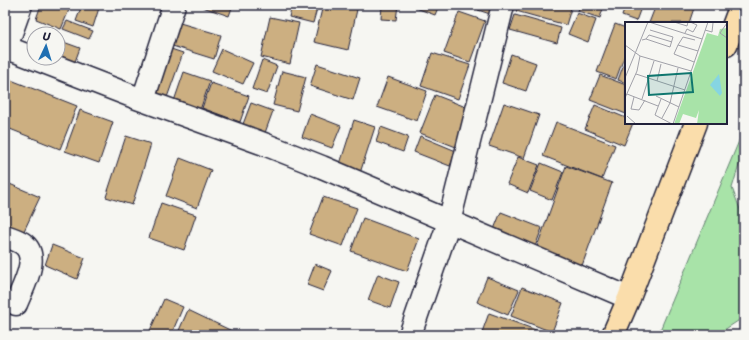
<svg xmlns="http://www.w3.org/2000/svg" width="749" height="340" viewBox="0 0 749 340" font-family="Sriracha,sans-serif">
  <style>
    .green { fill: #a8e3a8; stroke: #658272 }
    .building { fill: #ccaf81; stroke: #22223b }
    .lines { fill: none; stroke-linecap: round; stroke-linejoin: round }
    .minor-casing { stroke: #22223b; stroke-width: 25 }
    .major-casing { stroke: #22223b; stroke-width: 25 }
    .minor { stroke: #f6f6f2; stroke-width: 22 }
    .major { stroke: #faddab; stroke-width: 22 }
    .inset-road { fill: none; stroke: #a1a1a9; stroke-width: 1 }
    .view { fill: #0f766e; fill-opacity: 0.15; stroke: #0f766e; stroke-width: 2 }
    .inset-edge { fill: none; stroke: #22223b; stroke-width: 2 }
  </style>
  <rect width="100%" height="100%" fill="#f6f6f2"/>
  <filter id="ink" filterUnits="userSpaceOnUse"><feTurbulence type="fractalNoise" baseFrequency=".025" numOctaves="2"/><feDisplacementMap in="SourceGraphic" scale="8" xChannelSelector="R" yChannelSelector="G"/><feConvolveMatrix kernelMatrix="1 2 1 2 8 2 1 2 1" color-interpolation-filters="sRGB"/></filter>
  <g filter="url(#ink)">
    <path class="green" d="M744,129V154L740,162L732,188L744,220V317L721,332L719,335H658Z"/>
    <path class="building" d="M41,5H71L61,29L36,19Z
      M82,5H91L99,8L93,27L76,21Z
      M197,5H233L229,16Z
      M292,5H318L313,23L289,17Z
      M323,5H358L348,50L314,42Z
      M382,5H398L396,20L381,19Z
      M417,5H439L435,15L416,8Z
      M480,5H496L493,15L478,10Z
      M518,5H572L566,25L516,11Z
      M580,5H604L600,18L578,11Z
      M626,5H642L636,21L622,16Z
      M656,5H695L689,23H649Z
      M459,12L485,21L470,62L444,53Z
      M577,13L596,20L588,42L568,34Z
      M515,15L561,28L557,43L510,30Z
      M270,17L299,23L290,64L261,57Z
      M67,21L93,31L89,39L63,29Z
      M173,21L221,35L214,59L166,44Z
      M615,24L626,28V52L616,79L597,72Z
      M58,40L80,48L73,67L58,58Z
      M165,47L183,53L165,103L147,97Z
      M222,49L253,63L243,84L212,71Z
      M432,53L470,65L458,99L421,86Z
      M511,54L536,63L526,91L502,83Z
      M626,58V83L618,80Z
      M262,60L277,66L267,94L252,89Z
      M317,64L360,78L353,100L310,86Z
      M282,71L306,77L297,111L273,105Z
      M184,72L210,81L199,113L173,104Z
      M600,75L626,85V114L590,100Z
      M388,77L427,91L417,121L377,107Z
      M6,78L77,106L60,149L5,127Z
      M211,83L249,96L240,122L202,108Z
      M435,95L471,109L456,147L420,133Z
      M251,103L273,111L262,141L240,132Z
      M504,103L539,115L524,158L489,146Z
      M595,105L626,118V123H633L624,145L585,129Z
      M80,110L113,122L99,163L65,151Z
      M310,114L341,126L332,148L302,137Z
      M354,120L375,127L360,173L339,167Z
      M556,122L615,145L602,179L543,156Z
      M381,127L408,137L403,152L376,142Z
      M126,136L151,144L132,205L106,197Z
      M420,136L456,151L450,166L414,152Z
      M518,157L539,165L528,193L507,184Z
      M180,158L211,170L197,208L166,196Z
      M541,163L563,172L552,200L530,191Z
      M566,166L612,183L579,274L533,258Z
      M5,182L40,197L23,233L5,225Z
      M323,197L357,208L343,246L309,234Z
      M161,203L196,215L184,250L149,238Z
      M501,212L542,228L532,255L490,239Z
      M363,218L419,239L407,271L351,251Z
      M52,245L85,258L77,279L45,265Z
      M315,264L332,271L323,291L307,285Z
      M378,274L399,282L390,308L368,300Z
      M487,277L519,290L508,315L477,302Z
      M522,287L563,303L552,332L511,316Z
      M164,299L183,307L171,335H148Z
      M188,310L232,331L231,335H177Z
      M489,313L547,334L481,335Z
      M5,329L18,335H5Z"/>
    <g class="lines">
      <g class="minor-casing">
        <path id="minor" d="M5,47L137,98L264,144L322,167L629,298
          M5,50L21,5
          M143,100L174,5
          M5,236C11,238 17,240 22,243C42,256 22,288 16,304
          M410,335L449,222L503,5"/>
      </g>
      <g class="major-casing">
        <path id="major" d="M726,45L741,5
          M613,335L629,298L696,123"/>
      </g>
      <use href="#minor" class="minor"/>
      <use href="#major" class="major"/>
    </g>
  </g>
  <g transform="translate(625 22)">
    <rect width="102" height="102" fill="#f6f6f2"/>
    <path d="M102,6V102H72L74,88L71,96L58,92L54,102H49L82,11L93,14L95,7Z" fill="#a8e3a8"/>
    <path d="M94,52L97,71L95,74L85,63Z" fill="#86d5e2"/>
    <path class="inset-road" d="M24,0L77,17M49,0L62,4L63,0M102,1L95,11L102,16M80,8L87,10L88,1M60,11L62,7L68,10L72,3L65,0M21,17L24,13L47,20M17,18L21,17L45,25L48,15L25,8M0,23L15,34L66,49M53,23L58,15L70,18M69,40L49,32L53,23L73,29M11,52L60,68M0,56L23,0M32,59L36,42M2,72L33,84M31,74L54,85M9,75L6,87L14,88L20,78M0,76L12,49L15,34M17,77L29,39M36,77L30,93L47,102M2,94L11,102M37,96L45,81L53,46M48,102L83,0"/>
    <path class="view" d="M66,51L68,70L24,73L23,54Z"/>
    <rect width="102" height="102" class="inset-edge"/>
  </g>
  <rect width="749" height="340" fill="none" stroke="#f6f6f2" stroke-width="20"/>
  <rect x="10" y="10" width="729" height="320" fill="none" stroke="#22223b" stroke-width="1.5" filter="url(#ink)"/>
  <g transform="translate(46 46) rotate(4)"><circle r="19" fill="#f6f6f2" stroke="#a1a1a9"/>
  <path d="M0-3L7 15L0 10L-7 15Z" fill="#1f6fb2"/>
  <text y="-6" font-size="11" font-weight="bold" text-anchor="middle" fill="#22223b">U</text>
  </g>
</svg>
